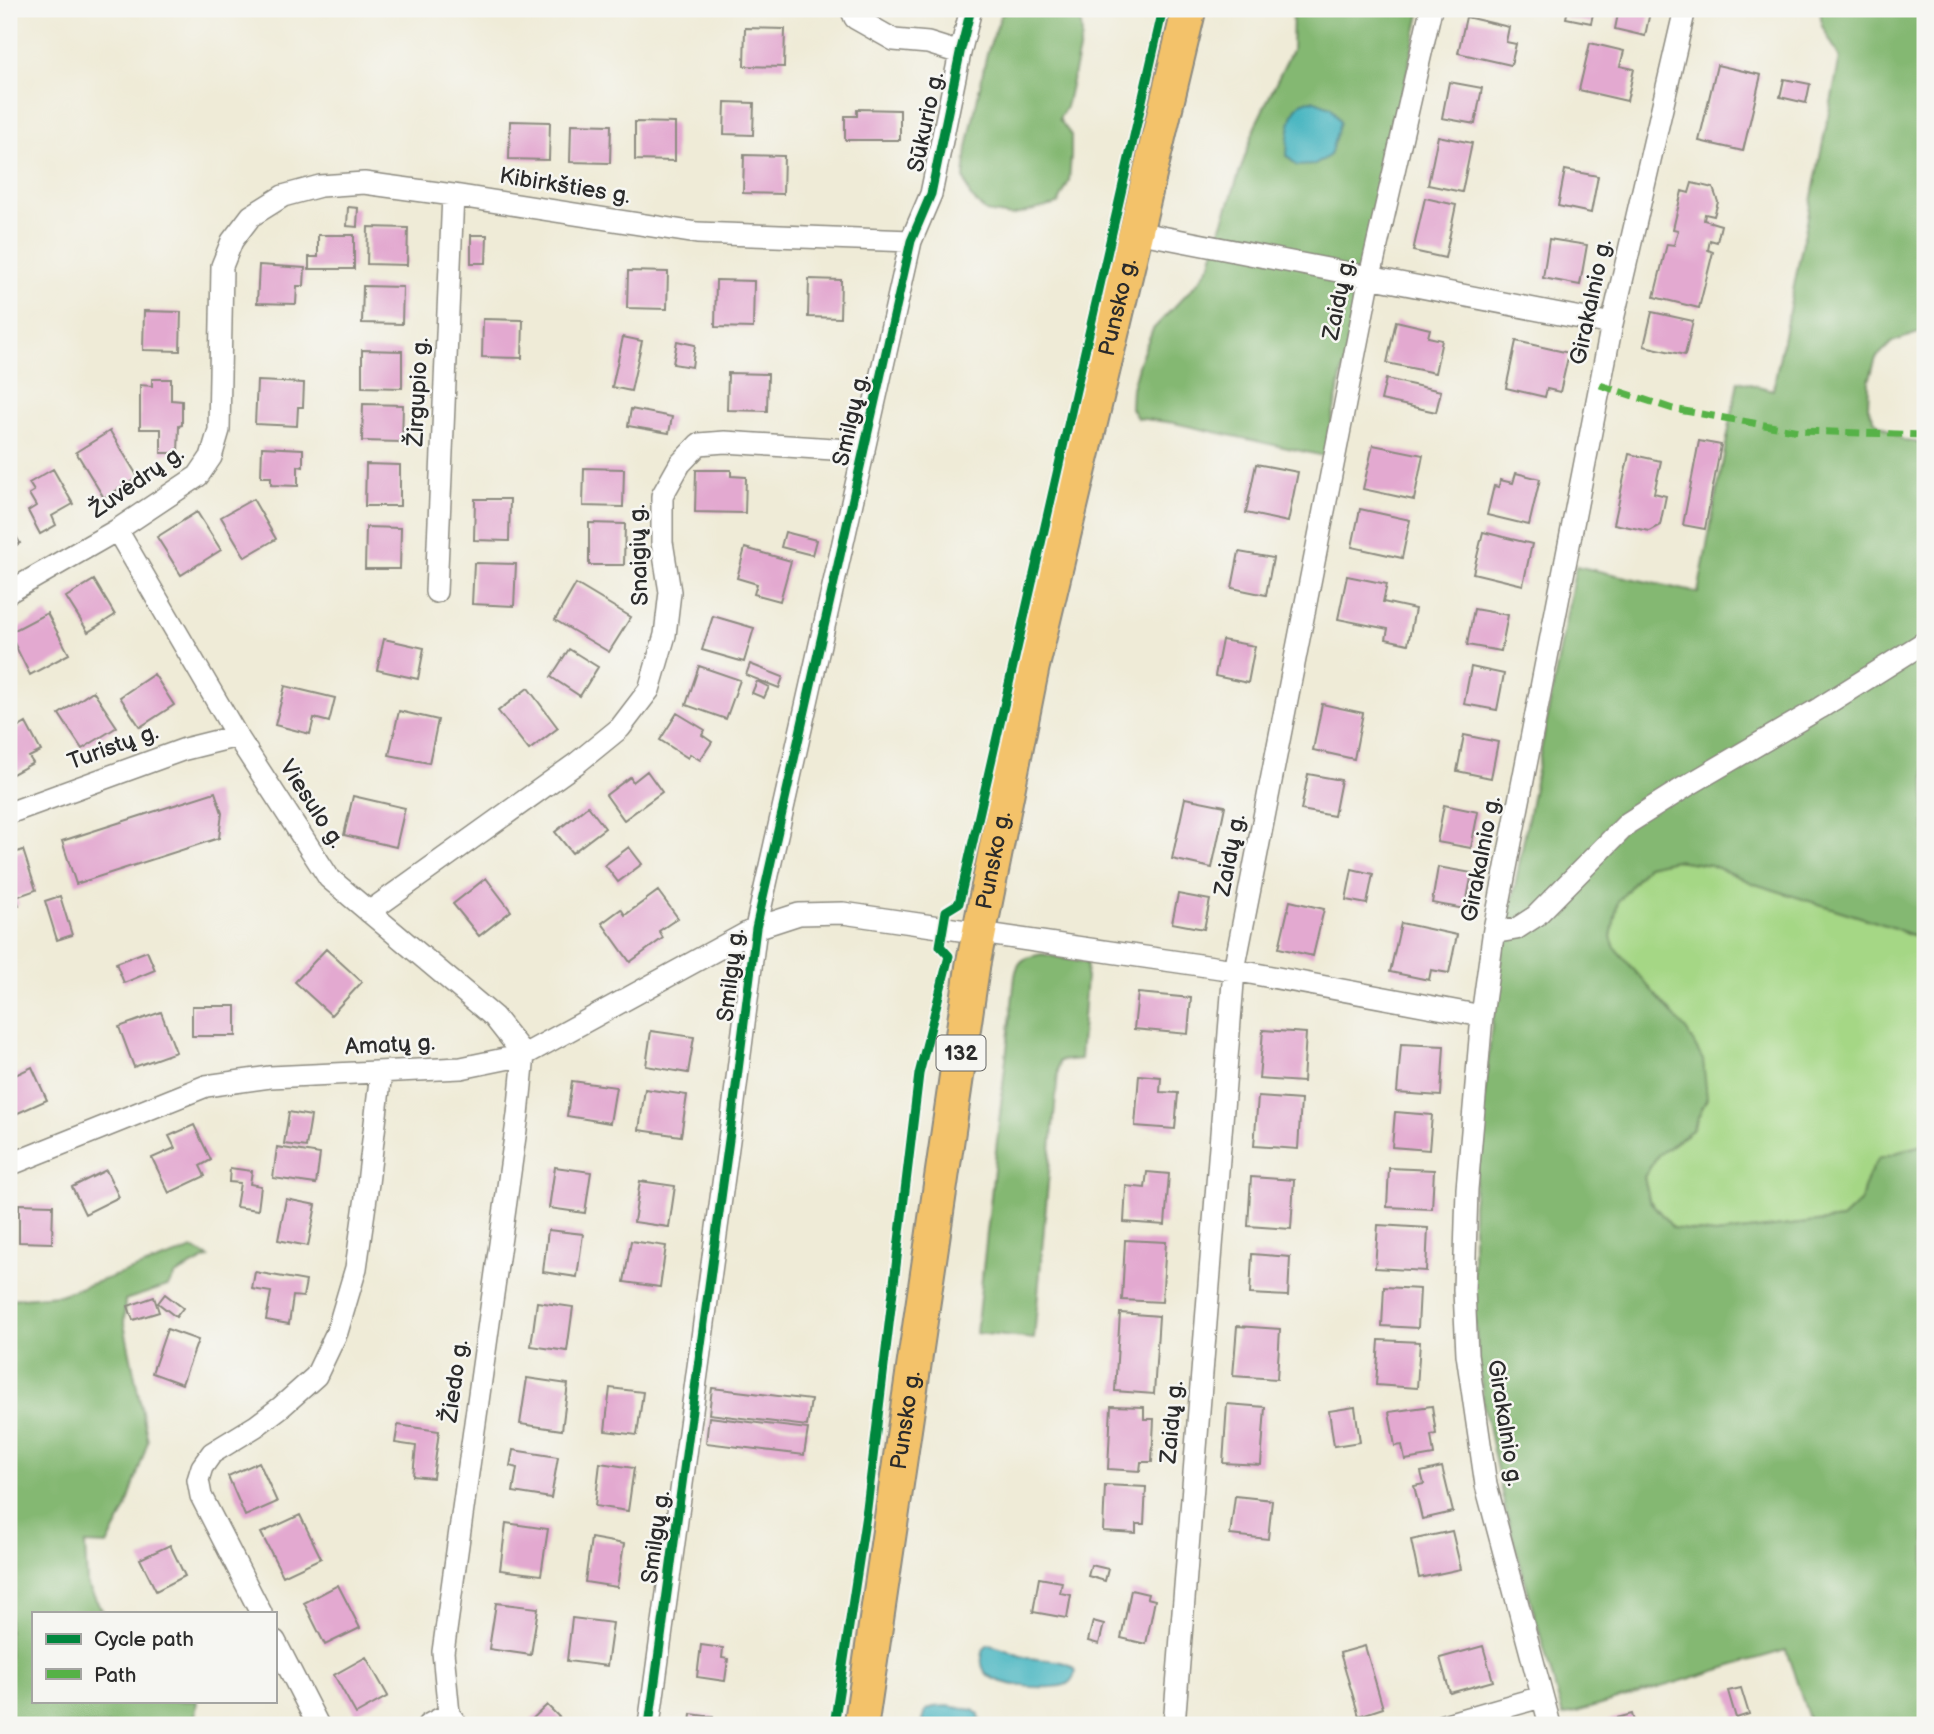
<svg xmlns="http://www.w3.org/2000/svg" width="1934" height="1734" viewBox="0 0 1934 1734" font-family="'Balsamiq Sans',sans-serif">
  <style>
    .green { fill: #a5d785; stroke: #688158; stroke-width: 2 }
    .forest { fill: #84b872; stroke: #58724e; stroke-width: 2 }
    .water { fill: #48b6c1; stroke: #3a7076; stroke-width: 2 }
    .building { fill: #e3a9d0 }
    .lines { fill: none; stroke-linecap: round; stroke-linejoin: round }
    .street-casing { stroke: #8d8b81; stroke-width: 24 }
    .primary-casing { stroke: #8d8b81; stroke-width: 37 }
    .street { stroke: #fff; stroke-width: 21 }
    .primary { stroke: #f3c26a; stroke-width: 33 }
    .quiet { stroke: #56b246; stroke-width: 7; stroke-dasharray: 14 7; stroke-linecap: butt }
    .cycleway-casing { stroke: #f6f6f2; stroke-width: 13 }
    .cycleway { stroke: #00873e; stroke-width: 9 }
    .labels { text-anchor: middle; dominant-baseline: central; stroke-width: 5; stroke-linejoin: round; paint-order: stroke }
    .shield { fill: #f6f6f2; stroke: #686867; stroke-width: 2 }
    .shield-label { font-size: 21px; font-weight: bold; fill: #2b2b2b }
    .street-label { font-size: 23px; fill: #2b2b2b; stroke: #f6f6f2 }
  </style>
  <rect width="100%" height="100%" fill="#f6f6f2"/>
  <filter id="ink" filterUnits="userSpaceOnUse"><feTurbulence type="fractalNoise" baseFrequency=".0143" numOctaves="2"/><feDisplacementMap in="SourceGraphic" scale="14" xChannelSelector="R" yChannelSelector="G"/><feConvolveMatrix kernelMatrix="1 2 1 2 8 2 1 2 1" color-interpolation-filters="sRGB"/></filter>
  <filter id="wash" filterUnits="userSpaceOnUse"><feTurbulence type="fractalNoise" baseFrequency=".00686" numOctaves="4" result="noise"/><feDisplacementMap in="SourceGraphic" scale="28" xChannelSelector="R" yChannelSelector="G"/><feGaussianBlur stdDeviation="1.57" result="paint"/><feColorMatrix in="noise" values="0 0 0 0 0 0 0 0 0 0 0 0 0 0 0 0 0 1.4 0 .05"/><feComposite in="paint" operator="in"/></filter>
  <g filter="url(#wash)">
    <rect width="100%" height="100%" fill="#efebd7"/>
    <path class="green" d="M1675,860L1711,865L1755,884L1889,926L1925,940V1144L1879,1158L1866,1180L1861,1201L1842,1219L1715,1234L1673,1228L1649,1200L1644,1177L1658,1155L1692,1130L1707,1098L1615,948L1611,937L1617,902L1647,866Z"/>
    <path class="forest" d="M1026,9H1078L1080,10L1082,37L1066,107L1059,119L1071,135V156L1069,181L1058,204L1011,216L986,212L970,196L964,177L967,148L987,53L1002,13Z
      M1293,9H1421L1324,456L1174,423L1137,418L1131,408L1132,388L1139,362L1153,329L1199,281L1211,263L1219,233L1256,124L1292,50Z
      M1820,9H1925V333L1921,332L1892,342L1876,358L1869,381L1868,407L1875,421L1905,441L1925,443V940L1889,926L1755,884L1711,865L1675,860L1647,866L1618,902L1611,937L1615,948L1687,1031L1703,1060L1707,1098L1692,1130L1658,1155L1644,1177L1649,1200L1673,1228L1715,1234L1842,1219L1861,1201L1866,1180L1879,1158L1925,1144V1725H1811L1786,1650L1563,1716L1505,1509L1483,1402L1473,1305V1205L1496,986L1576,566L1698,593L1738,381L1773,390L1840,58L1822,26Z
      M1042,954L1087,963L1080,1059L1059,1061L1034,1339L976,1333L1015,976C1018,958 1026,958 1042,954Z
      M193,1249L209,1257L175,1275L168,1286L125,1300L124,1324L148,1441L126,1509L107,1545L85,1544L87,1585L104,1613H33V1701H197L194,1725H9V1299L59,1295Z"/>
    <path class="water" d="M1312,100L1331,107L1340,122L1330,155L1315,165L1297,166L1287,156C1287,143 1289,111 1301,103C1303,102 1309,100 1312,100Z
      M988,1645C1000,1646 1010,1652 1021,1656C1038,1662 1065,1656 1076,1671C1074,1676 1072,1682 1067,1684C1052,1691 991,1687 984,1670C980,1663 982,1656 984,1649Z
      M947,1706L973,1710L979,1715L980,1725H922L926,1710L933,1707Z"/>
    <g id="blocks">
      <path class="building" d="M1568,9H1594L1591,23L1566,18Z
        M1619,9H1638L1650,12L1645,36L1615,29Z
        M1466,17L1509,27L1506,42L1516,44L1511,65L1458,53Z
        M745,28L785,29L784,67L744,66Z
        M1590,43L1624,51L1620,66L1634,69L1627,101L1579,90Z
        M1717,65L1761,75L1743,151L1699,141Z
        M1784,79L1810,84L1806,103L1780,97Z
        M1449,82L1482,88L1475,124L1442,118Z
        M725,102L754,103L753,135L724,134Z
        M857,109L900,110V140H845V116H857Z
        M510,121L550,122L549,160L509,159Z
        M635,122L675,123V161L635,160Z
        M571,124L611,125L610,163L570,162Z
        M1438,136L1472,143L1462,192L1428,185Z
        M744,155L784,156L783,194L743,193Z
        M1565,170L1598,176L1591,213L1558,206Z
        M1692,183L1713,188L1718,202L1714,216L1705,214L1704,220L1721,225L1717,242L1710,240L1708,250L1713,252L1699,308L1654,297L1667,244L1674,245L1678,230L1673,229L1682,191L1689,193Z
        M1425,198L1456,205L1445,258L1413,251Z
        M348,207L358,208L357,227L347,226Z
        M368,227L408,228L407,265L367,264Z
        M318,235H354V269H309V257H318Z
        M471,235H487L486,263H471Z
        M1549,239L1587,245L1580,285L1543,278Z
        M259,265L305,268L304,286H297L296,304L257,303Z
        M628,271L668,272L667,309L627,308Z
        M809,279L841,280L840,318L808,317Z
        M716,280L754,281L753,328L715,327Z
        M363,286L403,287L402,324L362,323Z
        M144,311L181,312L180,351L143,350Z
        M1652,312L1693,321L1685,355L1644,346Z
        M483,319L523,320L522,358L482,357Z
        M1396,321L1430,329L1428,337L1442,340L1435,373L1387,363Z
        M623,337L642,341L631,391L612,387Z
        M677,341L695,345L692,367L673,364Z
        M1516,341L1569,353L1560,392L1547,389L1545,397L1506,388Z
        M362,350L402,351V388L362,387Z
        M728,373L768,374L767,411L727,410Z
        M152,379H171V400L182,401V425L179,426L178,453H161V429H140V385L152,386Z
        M1386,379L1441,391L1436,412L1381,400Z
        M257,381L304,383L303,407H298L297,426L255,424Z
        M363,404L403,405L402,442L362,441Z
        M631,409L672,417L669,433L628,426Z
        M110,431L138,477L104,498L76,452Z
        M1699,441L1721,445L1705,529L1683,525Z
        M1373,445L1423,455L1414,500L1363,489Z
        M262,447L303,449V467L298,466V486L271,485V477H261Z
        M1629,454L1661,461L1654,493L1666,496L1660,525L1649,531L1614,524Z
        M366,464L400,465V506H365Z
        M1256,464L1298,472L1288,522L1246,513Z
        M584,468L624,469L623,507L583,506Z
        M53,469L73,504L52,516L56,525L40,534L28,511L36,506L29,494L34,491L29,483Z
        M696,470H731V476L746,477L745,513L695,512Z
        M1516,473L1540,479L1529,525L1487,515L1494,486L1499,487L1500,480L1513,483Z
        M253,499L276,539L245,557L221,517Z
        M475,499H510L509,541L474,540Z
        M1360,509L1410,520L1402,558L1352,547Z
        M197,512L221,550L181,575L157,537Z
        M589,523L625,524L624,565H589Z
        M9,524L20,543L9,549Z
        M366,527L401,528L400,569H365Z
        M785,532L816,540L812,555L781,547Z
        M1483,532L1532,544L1523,585L1473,573Z
        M745,548L791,561L780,601L754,594L757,584L737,578Z
        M1239,552L1273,558L1266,595L1232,588Z
        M474,563L516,564L514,606L472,604Z
        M1347,576L1387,584L1383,602L1415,609L1408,644L1386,639L1388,629L1338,619Z
        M94,580L115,615L88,632L66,597Z
        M576,584L631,617L609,652L555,620Z
        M1474,609L1508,615L1501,651L1467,645Z
        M47,613L69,654L30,675L9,633Z
        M713,616L754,628L744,662L702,650Z
        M384,639L424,648L418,679L377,670Z
        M1222,640L1255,646L1248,683L1215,676Z
        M569,649L598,667L580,696L551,677Z
        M750,664L783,677L779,688L746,675Z
        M699,666L740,680L726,719L686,705Z
        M1471,667L1504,674L1497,710L1464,704Z
        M154,674L174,705L140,727L120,697Z
        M757,681L769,687L764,698L752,693Z
        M285,686L335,698L329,722L314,718L310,734L275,725Z
        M528,688L558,728L529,750L498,711Z
        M93,691L117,727L82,749L59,714Z
        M1322,704L1363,713L1354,759L1313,750Z
        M399,711L438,720L429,763L389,755Z
        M677,713L705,730L702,735L712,742L700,760L690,754L688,758L660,740Z
        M26,723L41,751L29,757L33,763L9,776V733Z
        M1464,735L1498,742L1491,778L1457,771Z
        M647,771L662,792L624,820L606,795L630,777L633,782Z
        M1308,774L1341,780L1334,816L1301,810Z
        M215,792L222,813L219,838L76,884L62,841Z
        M353,796L405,808L396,847L344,835Z
        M1185,798L1225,806L1212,868L1172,859Z
        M1444,805L1478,812L1471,848L1437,842Z
        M588,806L605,828L572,853L555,832Z
        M629,847L642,864L618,882L605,865Z
        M23,850L36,890L16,897L19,905L9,908V855Z
        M1438,867L1472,873L1465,909L1432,903Z
        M1352,869L1373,874L1367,904L1346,900Z
        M486,878L511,911L479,936L453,904Z
        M658,891L678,918L659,931L663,938L630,962L602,923L621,909L625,915Z
        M1178,894L1210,900L1204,929L1172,923Z
        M60,896L72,935L57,940L45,901Z
        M1290,901L1324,909L1313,956L1279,948Z
        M1401,923L1457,935L1449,973L1431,970L1429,980L1390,972Z
        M326,949L362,982L331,1015L295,982Z
        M147,951L155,970L124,983L116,963Z
        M1138,993L1191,998L1188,1034L1134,1029Z
        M192,1006H236V1036H192Z
        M161,1012L176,1052L134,1067L119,1027Z
        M1263,1030L1306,1033L1303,1082L1259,1079Z
        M651,1031L694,1037L688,1073L646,1066Z
        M1401,1044L1444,1046L1441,1096L1397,1093Z
        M32,1067L47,1100L9,1117V1078Z
        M1139,1075L1161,1077L1160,1092L1178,1093L1175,1129L1135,1126Z
        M572,1081L616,1087L610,1123L567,1116Z
        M645,1089L687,1095L681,1136L639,1130Z
        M1258,1097L1301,1100L1298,1149L1254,1146Z
        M289,1112L311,1116L306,1147L284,1144Z
        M1395,1112L1432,1115L1429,1150L1392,1147Z
        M194,1125L211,1160L200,1166L205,1176L169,1193L152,1158L175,1148L169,1136Z
        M277,1147L320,1154L316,1184L273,1178Z
        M555,1167L591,1172L585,1213L549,1208Z
        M230,1168L252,1171L250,1184L261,1186L258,1210L236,1207L240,1183L229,1182Z
        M1389,1168L1434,1170L1432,1209L1387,1207Z
        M106,1170L119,1197L85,1214L72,1187Z
        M1147,1172L1169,1174L1165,1225L1124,1222L1126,1186L1145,1188Z
        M1251,1177L1294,1180L1291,1229L1248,1226Z
        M640,1181L675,1186L669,1227L634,1222Z
        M286,1199L316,1205L308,1246L278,1240Z
        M19,1204L53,1205L52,1243L19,1242Z
        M1378,1225L1428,1228L1426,1271L1375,1268Z
        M548,1230L583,1234L577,1277L543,1272Z
        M1125,1240L1166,1242L1162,1302L1122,1300Z
        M631,1241L666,1246L660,1287L624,1282Z
        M1252,1254L1290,1257L1288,1296L1250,1294Z
        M255,1272L306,1281L303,1297L293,1296L289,1324L266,1320L271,1292L252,1289Z
        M1384,1287L1420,1289L1418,1328L1382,1326Z
        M165,1294L183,1308L176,1317L158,1303Z
        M154,1297L159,1312L133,1320L128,1306Z
        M537,1302L573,1307L567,1351L531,1346Z
        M1120,1313L1159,1316L1154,1394L1115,1391Z
        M1237,1326L1280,1329L1277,1379L1233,1376Z
        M167,1329L198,1340L182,1384L152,1373Z
        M1379,1340L1420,1342L1417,1388L1376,1385Z
        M527,1378L568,1384L562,1430L520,1424Z
        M610,1388L643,1392L637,1435L605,1431Z
        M712,1388L811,1400L807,1426L709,1414Z
        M1227,1404L1265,1407L1261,1465L1223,1463Z
        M1111,1406L1144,1407V1419H1154L1152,1462H1141L1140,1471L1108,1469Z
        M1432,1406L1436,1434L1431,1435L1434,1455L1405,1460L1402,1445L1395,1446L1389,1412Z
        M1355,1407L1360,1442L1334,1446L1329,1411Z
        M709,1417L808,1429L804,1455L706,1443Z
        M398,1425L439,1431L433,1478L413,1476L416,1446L395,1443Z
        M513,1450L558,1457L551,1498L513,1492L517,1468L510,1466Z
        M259,1462L277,1502L245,1516L228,1476Z
        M600,1463L634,1468L628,1511L595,1506Z
        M1442,1467L1453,1512L1422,1519L1414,1486L1424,1484L1421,1472Z
        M1105,1485L1146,1487L1144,1524H1136V1533L1103,1531Z
        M1235,1496L1272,1500L1268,1539L1230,1535Z
        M300,1515L321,1558L283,1576L261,1533Z
        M506,1523L548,1529L541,1575L500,1570Z
        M1452,1531L1461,1569L1419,1578L1411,1540Z
        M591,1538L624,1544L617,1587L585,1582Z
        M170,1545L185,1576L156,1591L140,1559Z
        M1091,1565L1108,1569L1105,1581L1088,1576Z
        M1039,1578L1062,1582L1060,1593L1071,1595L1067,1618L1033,1612Z
        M338,1585L360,1628L325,1645L304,1603Z
        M1131,1590L1148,1594L1147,1598L1155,1600L1146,1644L1121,1638Z
        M496,1603L538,1608L531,1655L489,1649Z
        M572,1618L613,1623L607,1666L567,1661Z
        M1093,1621L1104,1624L1099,1644L1088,1641Z
        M701,1645L723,1648L722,1658L728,1659L725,1681L697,1677Z
        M1365,1646L1383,1708L1359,1716L1340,1653Z
        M1483,1646L1493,1681L1450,1693L1440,1658Z
        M366,1657L388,1696L356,1714L334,1675Z
        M1741,1688L1749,1714L1736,1718L1728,1691Z
        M547,1705L567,1725H526Z
        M691,1714L713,1717L712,1725H690Z
        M1632,1714L1635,1725H1594V1724Z"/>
    </g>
  </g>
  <g filter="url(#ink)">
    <use href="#blocks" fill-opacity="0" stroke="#8d8b81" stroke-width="2"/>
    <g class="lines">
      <g class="street-casing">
        <path id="street" d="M851,9L855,18L894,40L928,43L960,53
          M1136,232L1612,324
          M117,530L237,736L329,878L494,1017L524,1055L518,1115L443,1652L449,1714L457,1725
          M9,592L117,530L198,476L211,457L219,430L222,266L232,241L251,216L283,196L320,186L364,183L453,195L697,233L911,241
          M436,592L453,195
          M9,813L185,749L237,736
          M369,912L577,763L620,728L649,690L665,635L670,592L662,542V496L680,464L699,444L725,442L864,451
          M1494,929L1504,931L1516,929L1536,916L1628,823L1685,787L1820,708L1925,642
          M9,1163H14L206,1086L270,1077L461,1068L524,1055L756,928L799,914L843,913L1234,970L1482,1016
          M261,1613L201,1496L198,1480L202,1467L212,1453L256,1426L281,1407L316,1376L337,1332L356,1268L368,1183L381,1072
          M275,1641L318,1725
          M428,1725L449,1714
          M649,1725L732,1118L756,928L911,241L931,194L960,53L971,9
          M1174,1725L1234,970L1370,276L1431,9
          M1443,1725L1541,1697
          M1550,1725L1486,1485L1467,1354L1464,1290L1467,1189L1482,1016L1494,929L1612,324L1685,9"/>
      </g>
      <g class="primary-casing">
        <g id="primary">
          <path id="s1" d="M861,1725L973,964L1032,668L1189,9"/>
        </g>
      </g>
      <use href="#street" class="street"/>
      <use href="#primary" class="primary"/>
      <path class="quiet" d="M1600,385L1673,409L1799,431L1925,435"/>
      <g class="cycleway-casing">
        <path id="cycleway" d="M649,1725L732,1118L756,928L911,241L931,194L960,53L971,9
          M834,1725L867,1508L919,1074L949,956L940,946L946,911L959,903L1163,9"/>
      </g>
      <use href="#cycleway" class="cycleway"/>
    </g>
  </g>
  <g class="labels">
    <rect class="shield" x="936.5" y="1035.5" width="49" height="35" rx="5"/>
    <g class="shield-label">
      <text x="961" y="1053">132</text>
    </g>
    <g class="street-label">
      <text transform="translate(926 122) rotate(-78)">Sūkurio g.</text>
      <text transform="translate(565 186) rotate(9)">Kibirkšties g.</text>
      <text transform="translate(1339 299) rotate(-78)">Zaidų g.</text>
      <text transform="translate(1591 302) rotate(-78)">Girakalnio g.</text>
      <text stroke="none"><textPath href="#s1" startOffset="1442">Punsko g.</textPath></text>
      <text transform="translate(418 392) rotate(-87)">Žirgupio g.</text>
      <text transform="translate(851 420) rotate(-77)">Smilgų g.</text>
      <text transform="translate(137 482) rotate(-35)">Žuvėdrų g.</text>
      <text transform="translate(639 555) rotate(-92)">Snaigių g.</text>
      <text transform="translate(113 747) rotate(-20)">Turistų g.</text>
      <text transform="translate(312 804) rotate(57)">Viesulo g.</text>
      <text transform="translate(1230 855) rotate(-79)">Zaidų g.</text>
      <text transform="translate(1481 859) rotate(-79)">Girakalnio g.</text>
      <text stroke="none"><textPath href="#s1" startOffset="875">Punsko g.</textPath></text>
      <text transform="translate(731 975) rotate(-83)">Smilgų g.</text>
      <text transform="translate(390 1045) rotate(-3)">Amatų g.</text>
      <text transform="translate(455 1381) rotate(-82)">Žiedo g.</text>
      <text stroke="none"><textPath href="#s1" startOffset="308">Punsko g.</textPath></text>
      <text transform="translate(1172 1422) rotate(-85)">Zaidų g.</text>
      <text transform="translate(1505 1423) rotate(81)">Girakalnio g.</text>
      <text transform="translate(656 1537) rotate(-82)">Smilgų g.</text>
    </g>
  </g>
  <rect width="1934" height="1734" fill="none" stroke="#f6f6f2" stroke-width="35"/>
  <rect x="32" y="1612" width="245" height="91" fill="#f6f6f2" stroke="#a5a5a2" stroke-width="2"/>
  <rect x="46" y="1634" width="35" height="10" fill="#00873e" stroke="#a5a5a2" stroke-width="2"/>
  <text x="94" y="1646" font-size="21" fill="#2b2b2b">Cycle path</text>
  <rect x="46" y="1669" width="35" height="10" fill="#56b246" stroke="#a5a5a2" stroke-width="2"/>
  <text x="94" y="1682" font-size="21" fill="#2b2b2b">Path</text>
</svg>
